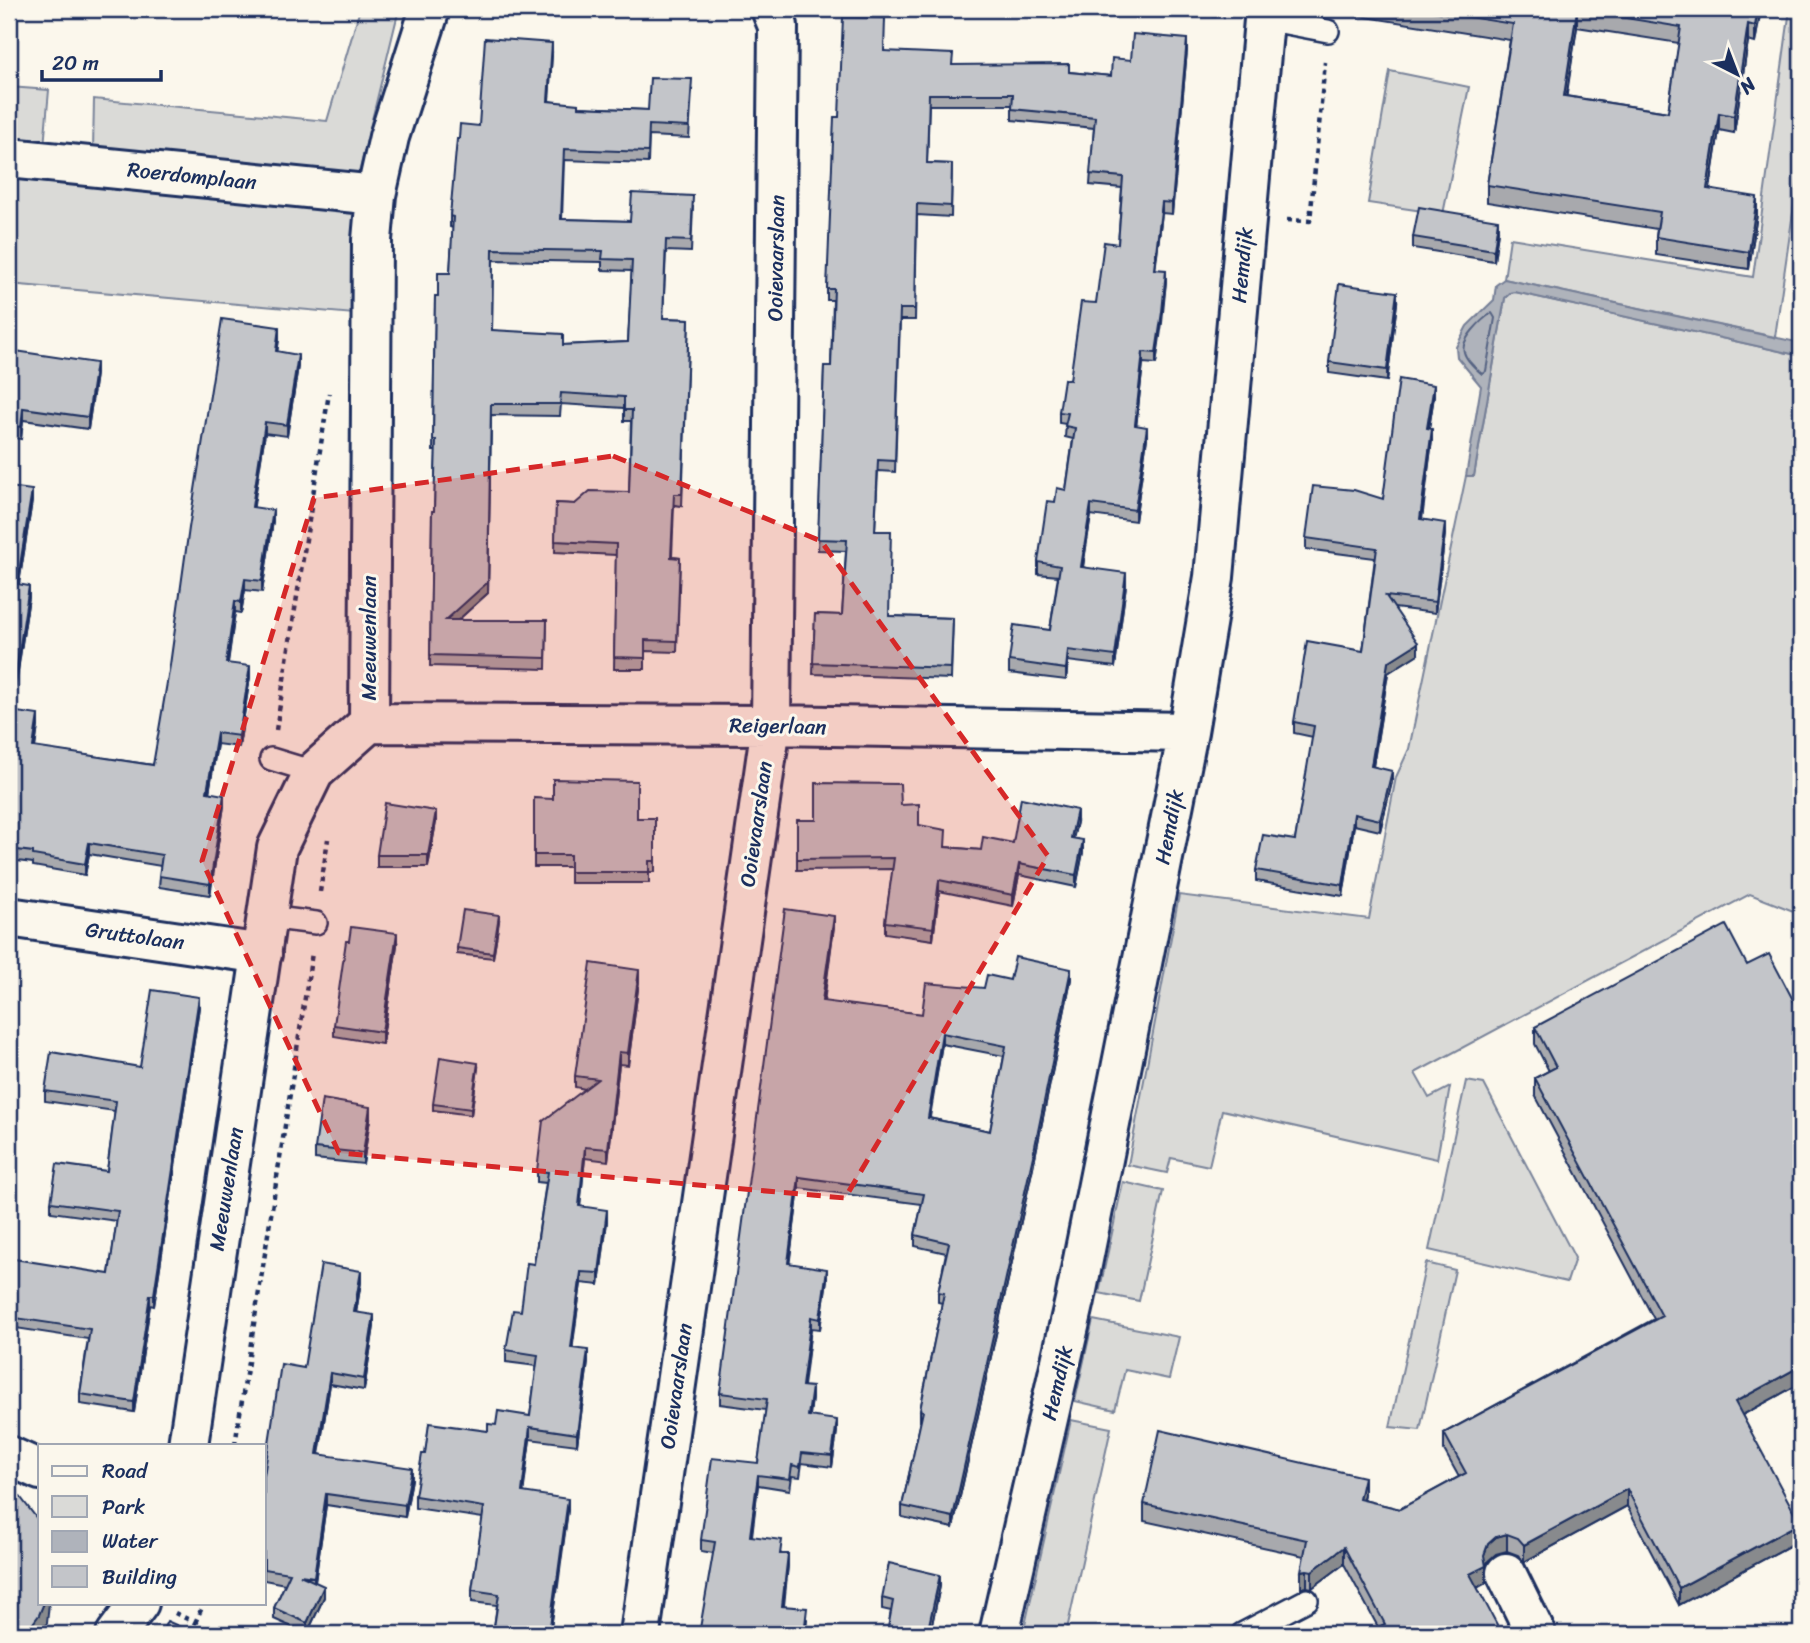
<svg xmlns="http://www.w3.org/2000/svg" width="1810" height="1643" viewBox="0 0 1810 1643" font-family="Sriracha,sans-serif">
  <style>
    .green { fill: #dadad7; stroke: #7a849a; stroke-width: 2 }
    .water { fill: #afb3bb; stroke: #747e96; stroke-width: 2 }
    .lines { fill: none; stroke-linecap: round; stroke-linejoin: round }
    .shore { stroke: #566483; stroke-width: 2 }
    .lane-casing { stroke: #1b2f5e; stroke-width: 26 }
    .street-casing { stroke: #1b2f5e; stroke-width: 44 }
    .path { stroke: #1b2f5e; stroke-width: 4.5; stroke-dasharray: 5 5; stroke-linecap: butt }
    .lane { stroke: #fbf7ec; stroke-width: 21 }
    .street { stroke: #fbf7ec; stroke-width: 38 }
    .wall { fill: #a8a9ad; stroke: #1b2f5e; stroke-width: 2; fill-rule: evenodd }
    .shaded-wall { fill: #888a8d; stroke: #1b2f5e; stroke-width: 2 }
    .building { fill: #c3c5c9; stroke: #1b2f5e; stroke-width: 2; fill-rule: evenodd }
    .marked { fill: #d62828; fill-opacity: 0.2; stroke: #d62828; stroke-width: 5; stroke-dasharray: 14 9; stroke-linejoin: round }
    .labels { text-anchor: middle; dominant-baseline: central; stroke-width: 6; stroke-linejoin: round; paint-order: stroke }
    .street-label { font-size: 21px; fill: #1b2f5e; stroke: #fbf7ec }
  </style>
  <rect width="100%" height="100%" fill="#fbf7ec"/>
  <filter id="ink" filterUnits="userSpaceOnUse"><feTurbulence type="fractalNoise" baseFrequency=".0143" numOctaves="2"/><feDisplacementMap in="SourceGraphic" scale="14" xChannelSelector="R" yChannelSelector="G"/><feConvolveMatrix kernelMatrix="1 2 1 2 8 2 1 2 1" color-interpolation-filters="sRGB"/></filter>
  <g filter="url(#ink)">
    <path class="green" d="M360,9H399L359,173L93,151L94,99L327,121Z
      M1790,9H1801V157L1775,337L1504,279L1510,238L1753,277Z
      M1390,71L1469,87L1443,214L1368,203Z
      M9,87L49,90L44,147L9,144Z
      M9,179L357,212L354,314L9,284Z
      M1515,292L1801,356V914L1750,894L1415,1073L1429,1098L1450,1087L1437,1159L1222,1110L1209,1166L1171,1158L1167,1173L1128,1165L1179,895L1369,919L1396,777L1409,749L1466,476H1474L1505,298L1510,293Z
      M1466,1081L1484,1084L1575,1258L1567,1282L1429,1250Z
      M1123,1182L1163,1191L1139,1301L1099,1293Z
      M1426,1263L1455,1270L1420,1430L1390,1427Z
      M1093,1320L1179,1337L1169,1379L1125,1370L1115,1410L1075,1401Z
      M1071,1420L1111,1428L1066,1634H1023Z"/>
    <path class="water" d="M1504,279L1801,343V356L1515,292L1510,293L1505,298L1474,476H1466L1481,386L1457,357L1456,347L1467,326L1494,300L1496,285Z"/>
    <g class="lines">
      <path class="shore" d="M1492,313L1495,318L1486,371L1482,374C1476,369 1466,360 1464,352C1460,340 1482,319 1492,313Z"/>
      <g class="lane-casing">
        <path id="lane" d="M1265,19L1328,31
          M271,759L314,772
          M267,917L316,923
          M1242,1634L1307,1600"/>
      </g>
      <g class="street-casing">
        <path id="street" d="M9,158L376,195
          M369,723L771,725L1188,732
          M9,917L262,954
          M188,1445L277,848L314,772L369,723L372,240L376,195L389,137L430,9
          M9,1456L40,1470
          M1506,1573L1536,1634
          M116,1634L139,1603
          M640,1634L771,725L778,26L771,9
          M999,1634L1075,1300L1188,732L1214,577L1265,9"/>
      </g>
      <path class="path" d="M1132,9L1225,16
        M1287,220L1310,221L1325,62
        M276,730L329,393
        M320,892L328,839
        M235,1445L312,953
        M175,1613L218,1634
        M195,1623L204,1603"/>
      <use href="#lane" class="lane"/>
      <use href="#street" class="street"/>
    </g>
    <path class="wall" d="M241,9H280L279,14Z
      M1353,9H1761L1755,43L1748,41L1734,133L1719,130L1710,189L1757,214L1749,269L1656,255V237L1657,229L1487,202V185L1510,40L1353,15ZM1577,27L1679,43L1668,112L1566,96Z
      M1187,50L1172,214L1162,213L1155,269L1166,281L1162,323L1156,364L1143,363L1136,426L1147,438L1135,521L1091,515L1083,567L1126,585L1115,667L1068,661L1066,680L1009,673V661L1050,630L1058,576L1038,574V562L1055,502L1066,490L1073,439L1065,437L1066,424L1059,423V412L1096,303L1118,244L1122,188L1090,185L1094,128L1012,120V105H929L927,163L952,164L951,217L917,215L915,320H900L895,472L878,471L875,531L889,616L953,618L951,679L813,674L815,614L842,615L846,551L818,550L824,366H831L833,300H827V289L839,117L884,51L953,65L1069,72L1111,76L1131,60Z
      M552,54L549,101L578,107L648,110L692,90L689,138L649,136L648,163L564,160L562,219L630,221L693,207L691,252L666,251L663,318L689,319L682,506L674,505L672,557L680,558L677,652L645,651V669H614L616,555L555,552L556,503L575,504L629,492L631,421H624V408L561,404L560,416L491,415L488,593L458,620H547L546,669L430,666L432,511H434L436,451H433L435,296H438L450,273L453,228L450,227V216L459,139L479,126ZM493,260L602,262V270L632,271L628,342L563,345L492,330Z
      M1498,231L1494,261L1413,248V237Z
      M1397,303L1387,381L1329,373V362Z
      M279,339L277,351L298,366L287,436L265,433L253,507L273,521L262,592L245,590L241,613L235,612L228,663L250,677L239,747L217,744L209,793L224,806L210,895L159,887L161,866L89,854L85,875L33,866V863L9,860V487L32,501L19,584L29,597L12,711L38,726L35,748L153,765Z
      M9,350L96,374L88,429L23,420L21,439L9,437Z
      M1434,396L1429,429L1432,440L1422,520L1445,534L1435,613L1394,608L1418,654L1388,673L1373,767L1392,782L1380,831L1354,825L1343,896L1256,881V870L1295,840L1313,737L1294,733V722L1363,651L1375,558L1306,549V538L1383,499Z
      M534,798L637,818H655V872H649V883H570V867H534Z
      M901,805L919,825L946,847L981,850L1013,843L1077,822L1073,838L1083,852L1076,887L1019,875L1013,906L939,891L933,940L885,933V922L893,869L797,870V820H816Z
      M436,822L428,867H377V855Z
      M499,921L493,958L457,954V948Z
      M834,926L824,1002L922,1014L984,988L1010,980L1071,979L1033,1167L953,1528L902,1517V1506L921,1421H920V1410L942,1303L938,1302V1292L946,1253L915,1246V1235L922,1204L799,1188L789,1263L827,1279L820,1329L811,1328L804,1386L812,1398L810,1416L837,1431L832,1467L802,1463L800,1477L792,1476L790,1490L758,1485L752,1536L782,1554L788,1565L784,1606L807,1619L806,1634L713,1553L701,1551V1540L758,1463L766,1410L720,1404V1393ZM942,1044L1004,1056L990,1131L929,1118Z
      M397,945L382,1044L334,1036V1025Z
      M1747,965L1801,1015V1383L1742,1415L1800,1540L1679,1605L1627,1506L1524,1562L1518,1555L1507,1551L1496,1554L1488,1561L1486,1565V1583L1477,1588L1378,1627L1344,1564L1312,1588L1307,1587L1301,1588L1304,1556L1144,1521V1504L1364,1494L1363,1500L1400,1509L1459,1477L1444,1450V1433L1654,1319L1535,1095V1078L1549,1071L1535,1044V1027Z
      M639,981L628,1065L619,1064L608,1161L585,1158L580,1206L607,1221L599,1285L581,1283L572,1348L588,1362L577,1445L530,1439L523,1492L568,1510L550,1634H493L497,1605L472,1602V1590L483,1518L415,1508V1496L425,1454L488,1431L496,1425L530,1416L537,1366L506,1362V1350L521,1311L534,1264L546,1183L537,1182V1171L585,1089L575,1087V1076Z
      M199,1007L154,1306L150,1305L134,1412L80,1404V1394L88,1339L9,1327V1289L109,1274L117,1221L51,1212V1202L107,1171L115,1111L45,1101V1091L140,1067Z
      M478,1068L471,1115L433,1110V1104Z
      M370,1119L363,1164L315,1159V1148Z
      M361,1282L356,1313L374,1326L364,1390L330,1384L319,1454L412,1479L405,1517L326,1505L315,1582L324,1597L307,1634L274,1619V1608L285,1584L264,1580V1476L304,1368Z
      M940,1586L930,1634H887L891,1611L882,1609V1598Z"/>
    <path class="shaded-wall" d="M1758,9H1761L1755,43V26Z
      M1577,10V27L1564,113V96Z
      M1748,24V41L1734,133V116Z
      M1187,39V50L1172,214V203Z
      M552,43V54L548,112V101Z
      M1719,113V130L1707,206V189Z
      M1757,197V214L1749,269V252Z
      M1162,202V213L1154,280V269Z
      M1498,220V231L1494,261V250Z
      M1166,270V281L1156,364V353Z
      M1397,292V303L1387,381V370Z
      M279,327V339L276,362V351Z
      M1143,352V363L1135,437V425Z
      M298,355V366L287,436V425Z
      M96,363V374L88,429V417Z
      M1434,385V396L1427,439V428Z
      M23,408V420L21,439V427Z
      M491,415L488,593L446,631V620Z
      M265,422V433L252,518V507Z
      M1147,427V438L1135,521V510Z
      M1432,429V440L1420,530V519Z
      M32,490V501L17,595V584Z
      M1091,504V515L1081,578V567Z
      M273,510V521L262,592V581Z
      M1445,523V534L1435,613V602Z
      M1126,573V585L1115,667V656Z
      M245,579V590L241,613V602Z
      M29,586V597L10,722V711Z
      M235,601V612L226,674V663Z
      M1418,643V654L1388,673L1371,777V766L1388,662Z
      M1068,650V661L1066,680V669Z
      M250,666V677L239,747V736Z
      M38,715V726L33,759V747Z
      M217,733V744L207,804V792Z
      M1392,771V782L1380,831V820Z
      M224,795V806L210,895V884Z
      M1077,810V822L1071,849V838Z
      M436,811V822L428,867V855Z
      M1354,814V825L1343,896V885Z
      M1083,840V852L1076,887V875Z
      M89,843V854L85,875V864Z
      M1019,864V875L1013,906V895Z
      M939,880V891L933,940V928Z
      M499,915V921L493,958V953Z
      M834,916V926L822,1012V1001Z
      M397,933V945L382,1044V1032Z
      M1071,969V979L1033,1167L953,1528V1517Z
      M639,970V981L628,1065V1053Z
      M199,997V1007L154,1306V1295Z
      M942,1033V1044L928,1129V1118Z
      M619,1052V1064L608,1161V1149Z
      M478,1063V1068L471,1115V1109Z
      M370,1107V1119L363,1164V1153Z
      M585,1147V1158L579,1217V1206Z
      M799,1177V1188L788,1274V1263Z
      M607,1210V1221L599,1285V1273Z
      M827,1269V1279L820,1329V1319Z
      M361,1271V1282L354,1324V1312Z
      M581,1272V1283L571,1359V1348Z
      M150,1295V1305L134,1412V1402Z
      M374,1315V1326L364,1390V1379Z
      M811,1317V1328L802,1396V1386Z
      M588,1350V1362L577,1445V1434Z
      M1801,1366V1383L1735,1419V1402Z
      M330,1373V1384L317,1465V1454Z
      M812,1387V1398L808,1427V1416Z
      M837,1420V1431L832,1467V1456Z
      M530,1427V1439L522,1503V1492Z
      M412,1468V1479L405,1517V1505Z
      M758,1475V1485L750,1547V1536Z
      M1364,1477V1494L1359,1516V1499Z
      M1627,1489V1506L1524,1562V1545Z
      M326,1494V1505L314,1588V1577Z
      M568,1499V1510L557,1593V1581Z
      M1800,1523V1540L1679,1605V1588Z
      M1507,1534V1551L1496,1554L1488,1561L1486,1566V1583L1470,1591V1574L1484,1555L1488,1544L1496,1537Z
      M1344,1547V1564L1312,1588V1571Z
      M788,1554V1565L782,1616V1606Z
      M1307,1570V1587L1301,1588V1571Z
      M940,1575V1586L930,1634H927Z
      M556,1581V1593L550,1634H549Z
      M324,1586V1597L307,1634V1623Z
      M44,1603H49L47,1623L42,1634H25Z"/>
    <path class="building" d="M1419,9H1758L1755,26L1748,24L1734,116L1719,113L1707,189L1757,197L1749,252L1656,237L1660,212L1487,185L1513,24ZM1577,10L1681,27L1668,112L1564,96Z
      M843,17L885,18L884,51L953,54L952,65L1069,64V72L1111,76L1112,58L1131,60L1133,34L1187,39L1172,203L1162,202L1154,269L1166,270L1162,312L1156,353L1143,352L1135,425L1147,427L1135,510L1091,504L1081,567L1126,573L1115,656L1068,650L1066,669L1009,661L1014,625L1050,630L1060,566L1038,562L1047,501L1055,502L1057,488L1066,490L1075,428L1065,426L1068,413L1059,412L1064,379L1070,380L1081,302L1096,303L1104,242L1118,244L1123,177L1090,174L1095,117L1012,109L1013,94H929L927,163L952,164L951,206L917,204L915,309H900L895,461L878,460L875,531H891L889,616L953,618L951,668L813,663L815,614L842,615L847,540L818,539L824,366H831L834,289H827L834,117H839Z
      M485,38L552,43L548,101L578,104V107L648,110L650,78L692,79L689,127L649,125L648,152L564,149L561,219L630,221L632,193L693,196L691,241L666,240L663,318L689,319L682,494H674L671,557L680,558L677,641L645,640V658L614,657L616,544L555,541L556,503L575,504L590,491L629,492L632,410H624V397L561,393L560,404H491L488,582L446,620H547L546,658L430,655L432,511H434L436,440H433L435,296H438V273H450L453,217L450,216L457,139H459L460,124L479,126ZM493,249L603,251L602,259L632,260L628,342L563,345V334L492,330Z
      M1419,207L1498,220L1494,250L1413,237Z
      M1339,284L1397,292L1387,370L1329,362Z
      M222,319L279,327L276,351L298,355L287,425L265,422L252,507L273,510L262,581L245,579L241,602L235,601L226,663L250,666L239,736L217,733L207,792L224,795L210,884L159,876L162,855L89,843L85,864L33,855V852L9,849V487L32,490L17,584L29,586L10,711L38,715L33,747L153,765L170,665L189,528Z
      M9,350L96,363L88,417L23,408L21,427L9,425Z
      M1399,379L1434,385L1427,428L1432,429L1420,519L1445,523L1435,602L1386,596L1418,643L1388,662L1371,766L1392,771L1380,820L1354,814L1343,885L1256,870L1263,835L1295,840L1314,726L1294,722L1307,641L1363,651L1377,548L1306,538L1313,486L1354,490L1383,499Z
      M553,779L637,781V818H655V861H649V872H570V855H534V798L553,799Z
      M816,783L900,784L901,805L919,804V825L946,830L945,847L981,850L983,837L1013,843L1021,798L1077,810L1071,838L1083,840L1076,875L1019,864L1013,895L939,880L933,928L885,922L894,858L797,859V820H816Z
      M385,803L436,811L428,855H377Z
      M785,909L834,916L822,1001L922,1014L926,983L984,988L987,975L1010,980L1015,957L1071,969L1033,1156L953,1517L902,1506L923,1411L920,1410L944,1293L938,1292L949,1243L915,1235L924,1194L799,1177L788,1263L827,1269L820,1319L811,1317L802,1386L812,1387L808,1416L837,1420L832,1456L802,1453L800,1467L792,1465L790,1479L758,1475L750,1536L782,1540L780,1554H788L782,1606L807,1608L804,1634H699L715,1542L701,1540L712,1458L758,1463L767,1399L720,1393ZM942,1033L1006,1046L990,1131L928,1118Z
      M463,910L499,915L493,953L457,948Z
      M1726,925L1747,965L1769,954L1801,1015V1366L1735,1402L1800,1523L1679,1588L1627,1489L1524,1545L1518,1538L1507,1534L1496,1537L1488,1544L1484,1555L1486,1566L1470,1574L1502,1634H1365L1385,1624L1344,1547L1312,1571L1307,1570L1301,1571L1307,1540L1144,1504L1160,1430L1364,1477L1359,1499L1400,1509L1466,1473L1444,1433L1662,1316L1535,1078L1556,1067L1535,1027Z
      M351,927L397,933L382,1032L334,1025L346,941H349Z
      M591,963L639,970L628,1053L619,1052L608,1149L585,1147L579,1206L607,1210L599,1273L581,1272L571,1348L588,1350L577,1434L530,1427L522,1492L568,1499L557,1581H556L549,1634H493L499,1594L472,1590L484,1507L415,1496L422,1454H425L429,1423L488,1431V1424L496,1425L498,1411L530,1416L538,1355L506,1350L513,1310L521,1311L527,1263L534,1264L548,1172L537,1171L543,1121L598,1079L575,1076Z
      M152,990L199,997L154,1295H150L134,1402L80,1394L90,1329L9,1317V1289L14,1259L109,1274L118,1211L51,1202L57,1164L107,1171L116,1101L45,1091L51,1052L140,1067Z
      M440,1057L478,1063L471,1109L433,1104Z
      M322,1099L370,1107L363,1153L315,1148Z
      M321,1264L361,1271L354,1312L374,1315L364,1379L330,1373L317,1454L412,1468L405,1505L326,1494L314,1577L300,1575L324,1586L307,1623L274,1608L290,1573L264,1569V1476L281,1364L304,1368Z
      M9,1487L18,1494L38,1520L40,1526V1603H44L39,1615L25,1634H9Z
      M889,1563L940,1575L927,1634H887L893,1601L882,1598Z
      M167,1621L196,1634H161Z"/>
  </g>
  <path class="marked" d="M613,456L821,541L1048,856L845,1198L339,1153L202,861L314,498Z"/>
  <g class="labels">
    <g class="street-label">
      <text transform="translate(192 176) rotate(6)">Roerdomplaan</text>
      <text transform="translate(776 258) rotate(-89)">Ooievaarslaan</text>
      <text transform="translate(1242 265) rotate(-85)">Hemdijk</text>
      <text transform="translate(369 638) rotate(-90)">Meeuwenlaan</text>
      <text transform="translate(778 726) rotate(1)">Reigerlaan</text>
      <text transform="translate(756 824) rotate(-82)">Ooievaarslaan</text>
      <text transform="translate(1169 827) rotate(-79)">Hemdijk</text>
      <text transform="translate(135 936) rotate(8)">Gruttolaan</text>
      <text transform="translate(226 1189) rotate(-81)">Meeuwenlaan</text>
      <text transform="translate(1057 1383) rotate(-77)">Hemdijk</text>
      <text transform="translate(676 1386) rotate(-82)">Ooievaarslaan</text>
    </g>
  </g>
  <rect width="1810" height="1643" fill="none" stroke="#fbf7ec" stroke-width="35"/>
  <rect x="18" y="18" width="1775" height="1608" fill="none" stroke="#1b2f5e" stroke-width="2.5" filter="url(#ink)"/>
  <rect x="38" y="1444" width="228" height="161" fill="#fbf7ec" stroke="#a1a7b3" stroke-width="2"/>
  <rect x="52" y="1466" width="35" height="10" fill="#fbf7ec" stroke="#a1a7b3" stroke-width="2"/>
  <text x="102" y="1478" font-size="21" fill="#1b2f5e">Road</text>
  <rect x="52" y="1496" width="35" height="21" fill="#dadad7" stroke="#a1a7b3" stroke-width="2"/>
  <text x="102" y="1514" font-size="21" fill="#1b2f5e">Park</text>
  <rect x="52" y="1531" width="35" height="21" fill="#afb3bb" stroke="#a1a7b3" stroke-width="2"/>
  <text x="102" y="1548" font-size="21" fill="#1b2f5e">Water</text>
  <rect x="52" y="1566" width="35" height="21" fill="#c3c5c9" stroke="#a1a7b3" stroke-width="2"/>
  <text x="102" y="1584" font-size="21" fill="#1b2f5e">Building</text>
  <g transform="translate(1737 74) rotate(138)" stroke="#fbf7ec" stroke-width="5" paint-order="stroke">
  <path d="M0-5L12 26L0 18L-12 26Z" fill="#1b2f5e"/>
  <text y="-10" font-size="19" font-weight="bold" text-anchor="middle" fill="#1b2f5e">N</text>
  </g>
  <path d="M42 70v10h119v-10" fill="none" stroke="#1b2f5e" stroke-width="3.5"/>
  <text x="52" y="70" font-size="21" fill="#1b2f5e" stroke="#fbf7ec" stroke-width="5" paint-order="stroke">20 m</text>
</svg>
